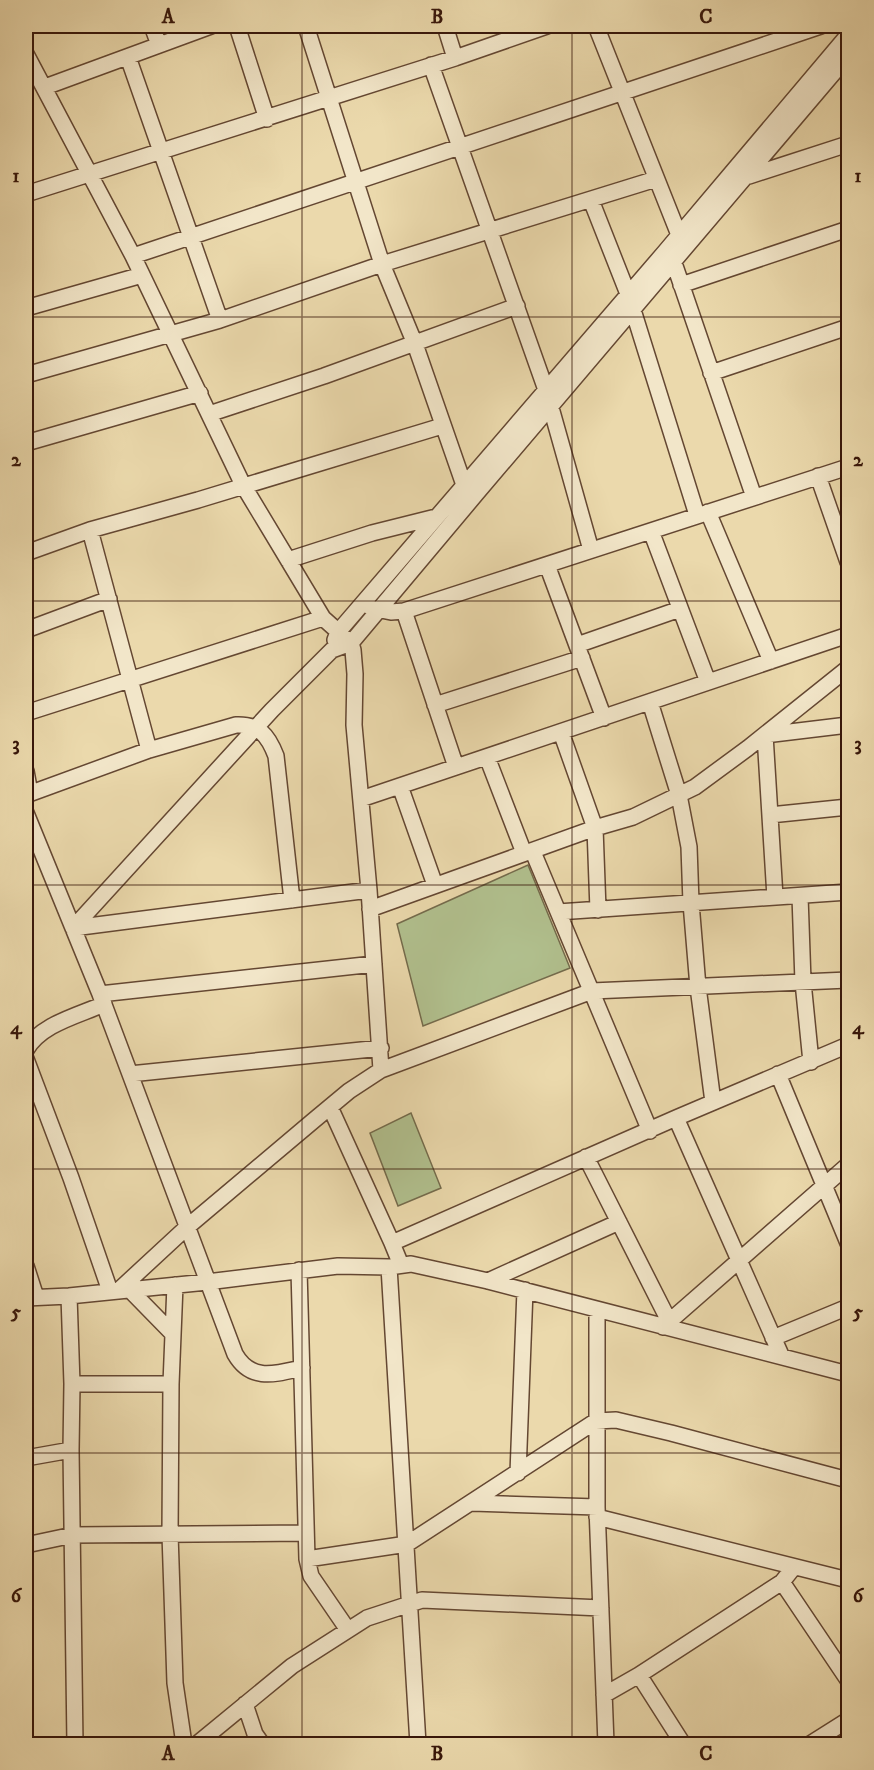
<svg xmlns="http://www.w3.org/2000/svg" width="874" height="1770" viewBox="0 0 874 1770" font-family="'IM FELL DW Pica',serif">
  <style>
    .pitch { fill: #b1c08e; stroke: #746b4c; stroke-width: 1.5 }
    .lines { fill: none; stroke-linecap: round; stroke-linejoin: round }
    .minor-casing { stroke: #644732; stroke-width: 18 }
    .minor { stroke: #f2e6c9; stroke-width: 15 }
    .grid { fill: none; stroke: #37160a; stroke-width: 1.5; stroke-opacity: 0.55 }
    .neatline { fill: none; stroke: #37160a; stroke-width: 2 }
    .grid-label { font-size: 20px; text-anchor: middle; font-weight: bold; fill: #37160a }
  </style>
  <rect width="100%" height="100%" fill="#ebd9ac"/>
  <filter id="stains"><feTurbulence type="fractalNoise" baseFrequency=".00333" numOctaves="4"/><feColorMatrix values="0 0 0 0 .2 0 0 0 0 .09 0 0 0 0 .02 0 0 0 .5 -.17"/></filter>
  <radialGradient id="worn" r=".72"><stop offset=".6" stop-color="#630" stop-opacity="0"/><stop offset="1" stop-color="#630" stop-opacity=".3"/></radialGradient>
  <path class="pitch" d="M528,865L570,968L423,1026L397,924Z
    M411,1113L441,1188L398,1206L370,1133Z"/>
  <g class="lines">
    <g class="minor-casing">
      <path id="minor" d="M152,26L159,45
        M237,26L267,119
        M306,26L382,264L415,344L464,485
        M445,26L455,58
        M596,26L679,235
        M26,54L133,256L243,485L323,618L351,643L353,650L355,674L354,725L369,890L381,1070
        M128,57L220,320
        M431,65L546,390L591,550
        M45,87L211,26
        M749,176L848,144
        M26,194L455,58L547,26
        M591,200L628,294L697,515
        M133,256L821,26
        M674,263L754,497
        M681,285L848,229
        M26,308L142,275
        M711,373L848,327
        M26,375L220,320L382,264L656,179
        M209,414L324,376L517,306
        M26,443L200,393
        M818,476L848,562
        M708,512L771,661
        M90,530L149,750
        M651,531L708,682
        M26,553L90,530L198,500L442,426
        M288,560L372,533L436,517
        M547,565L604,718
        M371,608L391,612L404,611L848,467
        M404,611L456,767
        M26,630L109,599
        M335,640L338,632L664,253L848,35
        M577,645L680,609
        M650,702L679,795L689,847L691,903L698,987L713,1102
        M435,705L582,658
        M26,713L323,618
        M561,732L595,828L598,910
        M487,757L524,853
        M26,771L30,793
        M400,786L435,885
        M26,795L149,750L236,725C259,724 268,735 276,756L292,900
        M361,799L848,635
        M26,813L100,994L235,1354C251,1382 275,1374 302,1368
        M770,815L848,807
        M533,852L650,1131
        M800,896L803,982L811,1062
        M775,897L765,735L848,725
        M370,909L595,828L633,817L695,787L748,748L848,668
        M558,912L848,892
        M73,928L272,710L332,650L351,643L476,494L848,56
        M73,928L369,890
        M100,994L374,964
        M26,1050C41,1024 77,1016 104,1004
        M26,1059L71,1178L110,1291
        M130,1074L381,1048
        M778,1074L848,1243
        M330,1107L392,1243
        M676,1118L781,1355
        M586,1157L669,1321
        M401,1265L392,1243L676,1118L848,1045
        M26,1266L36,1297
        M389,1267L418,1744
        M299,1270L307,1559L311,1576L348,1630
        M488,1281L619,1222
        M175,1285L171,1384L170,1534L175,1683L184,1744
        M129,1289L173,1334
        M119,1290L186,1228L313,1121L349,1091L381,1070L592,991L848,980
        M69,1296L72,1384L71,1450L75,1744
        M26,1298L69,1296L207,1282L338,1266L389,1267L411,1264L488,1281L848,1374
        M597,1310V1507L606,1744
        M663,1327L848,1165
        M773,1338L848,1307
        M72,1384H171
        M26,1458L71,1450
        M518,1473L525,1290
        M472,1503L597,1507
        M597,1517L848,1580
        M26,1545L73,1535L305,1533
        M307,1559L407,1544L596,1421L616,1420L671,1433L848,1480
        M782,1582L848,1680
        M639,1675L782,1582L794,1567
        M604,1695L639,1675L683,1744
        M245,1704L255,1734L262,1744
        M197,1744L292,1666L367,1618L422,1600L601,1608
        M810,1744L848,1720"/>
    </g>
    <use href="#minor" class="minor"/>
  </g>
  <path class="grid" d="M302,26V1744M572,26V1744M26,317H848M26,601H848M26,885H848M26,1169H848M26,1453H848"/>
  <rect width="874" height="1770" fill="none" stroke="#ebd9ac" stroke-width="66"/>
  <rect x="33" y="33" width="808" height="1704" class="neatline"/>
  <g class="grid-label">
    <text x="168" y="23">A</text>
    <text x="437" y="23">B</text>
    <text x="706" y="23">C</text>
    <text x="16" y="182">1</text>
    <text x="858" y="182">1</text>
    <text x="16" y="466">2</text>
    <text x="858" y="466">2</text>
    <text x="16" y="750">3</text>
    <text x="858" y="750">3</text>
    <text x="16" y="1034">4</text>
    <text x="858" y="1034">4</text>
    <text x="16" y="1318">5</text>
    <text x="858" y="1318">5</text>
    <text x="16" y="1602">6</text>
    <text x="858" y="1602">6</text>
    <text x="168" y="1760">A</text>
    <text x="437" y="1760">B</text>
    <text x="706" y="1760">C</text>
  </g>
  <rect width="100%" height="100%" filter="url(#stains)"/>
  <rect width="100%" height="100%" fill="url(#worn)"/>
</svg>
